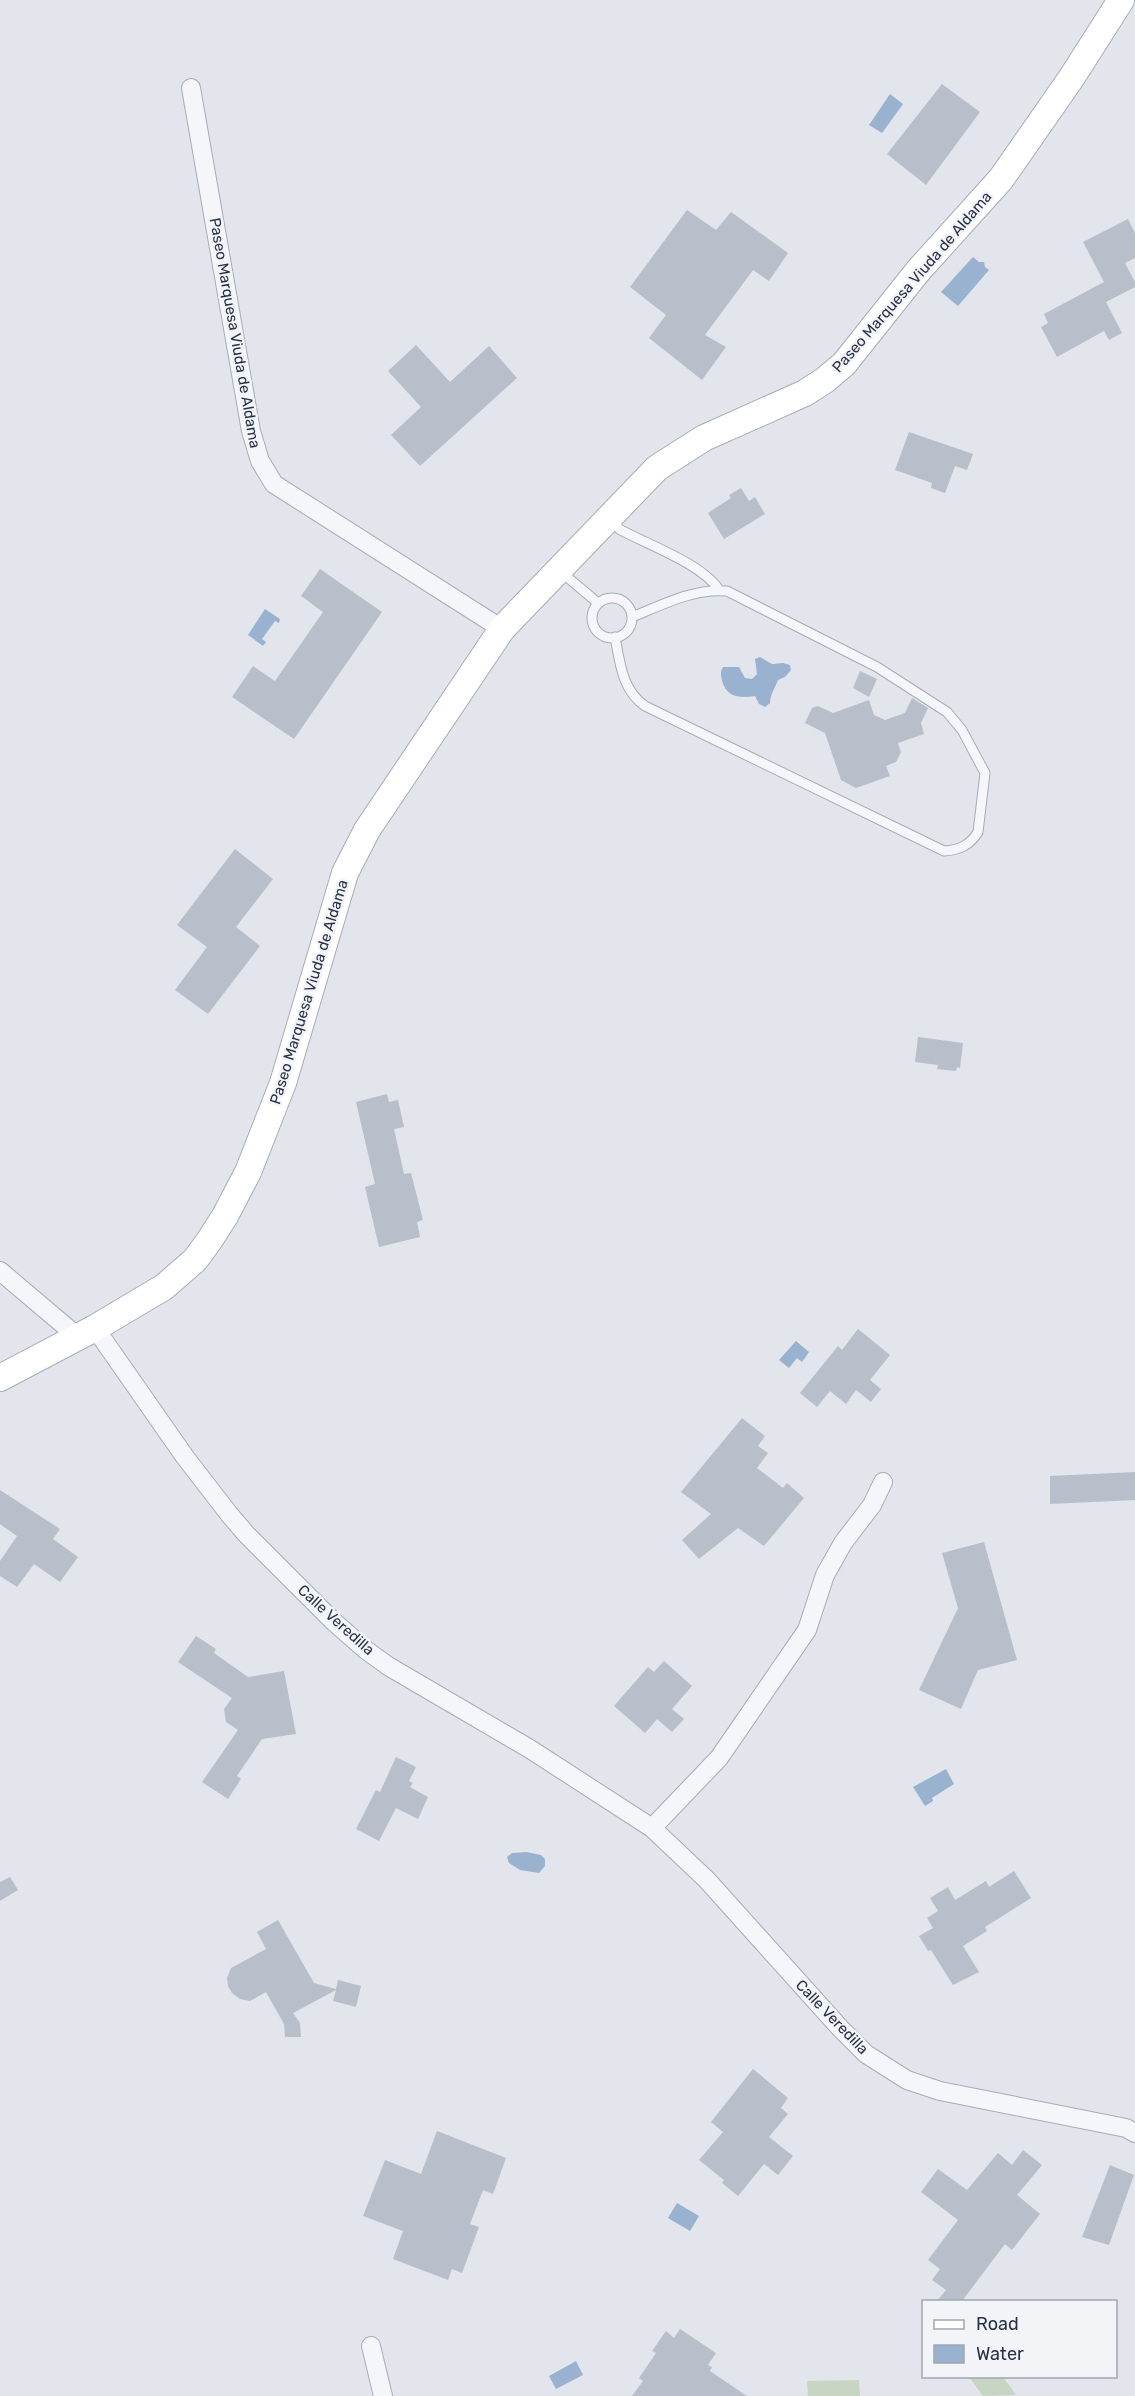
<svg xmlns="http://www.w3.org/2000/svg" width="1135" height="2396" viewBox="0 0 1135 2396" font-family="Rubik,sans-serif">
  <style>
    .green { fill: #c6d6c2 }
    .water { fill: #99b2cf }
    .building { fill: #b8beca }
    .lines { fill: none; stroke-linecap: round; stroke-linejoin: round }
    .lane-casing { stroke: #a6acb7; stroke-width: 11 }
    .street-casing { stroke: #a6acb7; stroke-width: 20 }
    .secondary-casing { stroke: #a6acb7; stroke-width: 28 }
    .lane { stroke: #f5f6f9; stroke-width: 9 }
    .street { stroke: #f5f6f9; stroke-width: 18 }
    .secondary { stroke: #fff; stroke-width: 26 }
    .labels { text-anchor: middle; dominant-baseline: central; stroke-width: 5; stroke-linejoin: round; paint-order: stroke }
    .street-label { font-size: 15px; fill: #283245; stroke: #f2f4f8 }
  </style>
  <rect width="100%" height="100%" fill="#e2e5ec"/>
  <path class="green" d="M969,2377H1003L1016,2395L983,2396Z
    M859,2380L860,2396H808L807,2381Z"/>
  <path class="water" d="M890,94L903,104L882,133L869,125Z
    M973,257L979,262H984L985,267L989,270L958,306L941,292Z
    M265,609L280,619L279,623L275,621L262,639L266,642L263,646L248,635Z
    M760,657L772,664L783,663L790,665L791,670L785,677L778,680C775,688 770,695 770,703L765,707L759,704L755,696C740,698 727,698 722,681C721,675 720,672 723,667H739L745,678L752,679L757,674L755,659Z
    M796,1341L809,1352L802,1362L797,1358L789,1368L779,1360Z
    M946,1769L954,1784L932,1798L933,1801L925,1806L913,1787Z
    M526,1852L541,1855L545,1859V1866L539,1873L520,1870L509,1863L507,1857L512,1853Z
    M677,2203L699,2216L690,2231L668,2218Z
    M576,2361L583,2375L556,2389L549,2376Z"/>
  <path class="building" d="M942,84L980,112L926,185L887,154Z
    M687,210L716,230L731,212L788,253L769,281L753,270L705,335L726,347L702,380L649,338L666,315L630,287Z
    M1128,219L1135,233V258L1125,263L1135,282V287L1106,302L1122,333L1109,340L1104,331L1057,357L1041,327L1048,323L1044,314L1104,282L1083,242Z
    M416,345L450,382L489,346L517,378L420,466L391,435L421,407L388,371Z
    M909,432L973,454L967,470L955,466L945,493L931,488L932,483L895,470Z
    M741,488L749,501L755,497L765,514L724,539L708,513L731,498L729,495Z
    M320,569L382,612L294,739L232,697L253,666L275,681L323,612L301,596Z
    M860,671L877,679L869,697L853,688Z
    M912,698L928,708L921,723L924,734L898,743L901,752L896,762L886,766L890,776L856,788L841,780L825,733L805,723L812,708L818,706L833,713L869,700L874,715L885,720L905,713Z
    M235,849L273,879L236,927L260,946L208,1014L175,990L207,947L177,925Z
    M918,1037L963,1043L960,1068L957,1067L956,1071L937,1069L938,1065L915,1062Z
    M387,1094L389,1102L398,1100L404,1127L394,1129L404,1174L411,1173L423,1220L417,1222L420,1237L379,1247L365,1187L375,1184L356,1102Z
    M858,1329L890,1355L870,1380L881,1389L871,1402L856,1390L846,1404L830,1391L817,1407L800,1393L838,1346L842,1350Z
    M742,1418L765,1436L758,1446L768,1453L757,1468L783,1488L787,1483L804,1498L764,1546L738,1528L699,1559L682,1540L711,1514L681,1492Z
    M1135,1472V1500L1050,1504V1476Z
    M0,1490L60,1529L53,1539L78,1557L60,1582L34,1564L17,1587L0,1576V1561L17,1536L0,1524Z
    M984,1542L1017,1660L978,1670L961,1709L919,1690L958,1608L942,1553Z
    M196,1636L216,1649L214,1653L248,1677L284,1671L296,1734L262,1739L237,1776L241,1779L228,1799L202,1782L238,1730L226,1722L224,1709L232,1698L178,1662Z
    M664,1661L692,1686L672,1709L684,1719L672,1732L657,1719L645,1733L614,1706L648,1667L654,1672Z
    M396,1757L416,1767L409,1781L413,1783L410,1787L428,1797L418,1819L396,1808L379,1841L356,1829L376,1790L380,1792Z
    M1014,1871L1031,1898L985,1927L987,1931L963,1946L979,1972L953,1985L931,1950L928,1951L919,1936L933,1928L927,1918L938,1911L930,1898L948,1887L955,1900L986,1881L989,1887Z
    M10,1877L18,1890L0,1901V1882Z
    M278,1920L314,1983L336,1989L338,1980L361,1986L356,2007L333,2001L336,1990L293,2013L300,2023L301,2037H285L284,2024L266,1992L250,2001L240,1999L232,1993L228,1986L227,1978L231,1968L266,1949L257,1932Z
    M753,2069L788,2098L781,2108L788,2114L769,2137L793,2156L778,2175L764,2164L738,2196L722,2183L724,2180L699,2160L723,2132L711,2122Z
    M437,2131L506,2158L493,2194L483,2190L470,2224L479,2227L462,2273L452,2269L448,2280L393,2259L403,2231L363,2216L385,2160L421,2174Z
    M1023,2150L1042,2165L1017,2195L1040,2214L1012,2250L1005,2244L962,2301H937L946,2290L932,2280L940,2269L928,2260L958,2220L921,2192L938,2169L967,2190L998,2153L1012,2165Z
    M1110,2165L1134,2175L1109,2245L1082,2237Z
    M680,2329L716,2353L708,2365L712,2367L710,2371L747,2396H632L643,2381L639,2378L656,2353L652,2351L666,2331L674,2338Z"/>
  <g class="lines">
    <g class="lane-casing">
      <path id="lane" d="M611,517L619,529C646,544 703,564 719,590
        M560,571L598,603
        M592 618a20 20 0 1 1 40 0a20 20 0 1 1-40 0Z
        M615,637C620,663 622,690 645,706L944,851C960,850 970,845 978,832L985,773L962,730L947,712L877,667L727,591C694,588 662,605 632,617"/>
    </g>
    <g class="street-casing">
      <path id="street" d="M191,88L251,431L260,461L274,484L502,629
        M0,1271L78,1337
        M95,1328L185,1457L229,1514L246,1534L334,1622L366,1650L388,1666L530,1749L652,1828L707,1880L840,2028L866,2054L907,2080L940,2091L1126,2128L1135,2133
        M652,1828L719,1758L807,1630L825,1575L843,1543L872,1505L883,1482
        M371,2346L383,2396"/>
    </g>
    <g class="secondary-casing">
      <path id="secondary" d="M0,1378L95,1328L164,1287L195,1260L209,1241L225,1216L248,1172L283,1083L345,873L367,830L502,629L657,468L704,438L805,393L825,380L844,364L918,271L1001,179L1072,77L1121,0"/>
    </g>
    <use href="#lane" class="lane"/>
    <use href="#street" class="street"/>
    <use href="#secondary" class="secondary"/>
  </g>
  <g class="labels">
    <g class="street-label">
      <text transform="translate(912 282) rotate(-49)">Paseo Marquesa Viuda de Aldama</text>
      <text transform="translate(235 333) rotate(80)">Paseo Marquesa Viuda de Aldama</text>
      <text transform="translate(309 992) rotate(-73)">Paseo Marquesa Viuda de Aldama</text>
      <text transform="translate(336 1620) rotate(42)">Calle Veredilla</text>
      <text transform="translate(832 2017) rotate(46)">Calle Veredilla</text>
    </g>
  </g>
  <rect x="922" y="2300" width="195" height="78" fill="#f2f4f8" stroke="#a1a6b0" stroke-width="1.5"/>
  <rect x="934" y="2320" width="30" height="9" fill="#ffffff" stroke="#a1a6b0" stroke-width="1.5"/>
  <text x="976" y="2330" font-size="18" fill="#283245">Road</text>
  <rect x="934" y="2345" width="30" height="18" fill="#99b2cf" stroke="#a1a6b0" stroke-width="1.5"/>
  <text x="976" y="2360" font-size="18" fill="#283245">Water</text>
</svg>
